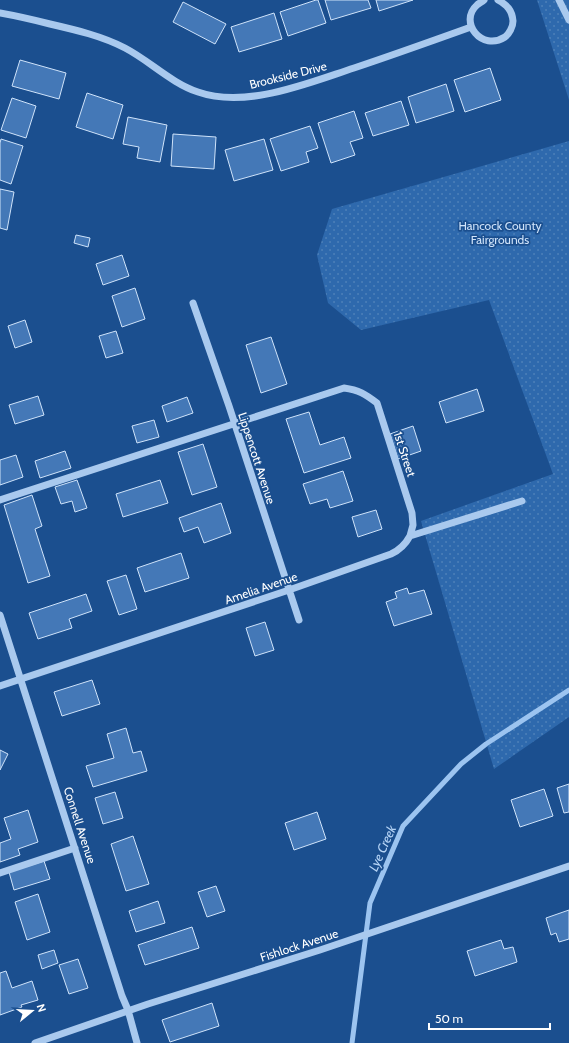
<svg xmlns="http://www.w3.org/2000/svg" width="569" height="1043" viewBox="0 0 569 1043" font-family="Cabin,sans-serif">
  <style>
    .park { fill: url(#park-dots) }
    .lines { fill: none; stroke-linecap: round; stroke-linejoin: round }
    .stream { stroke: #9cc4f0; stroke-width: 5 }
    .building { fill: #4478b7; stroke: #cfe3fa }
    .minor { stroke: #a9c9ee; stroke-width: 7 }
    .labels { text-anchor: middle; dominant-baseline: central; stroke-width: 3.5; stroke-linejoin: round; paint-order: stroke }
    .street-label { font-size: 12px; fill: #fff; stroke: #1b4f8f }
    .park-label { font-size: 12px; fill: #cfe3fa; stroke: #1b4f8f }
    .water-label { font-size: 13px; font-style: italic; fill: #b5d3f5; stroke: #1b4f8f }
  </style>
  <defs>
    <pattern id="park-dots" width="8" height="8" patternUnits="userSpaceOnUse"><rect width="8" height="8" fill="#2e69ad"/><path d="M2 2h.1M6 6h.1" fill="none" stroke="#4d80b9" stroke-width="1.8" stroke-linecap="round"/></pattern>
  </defs>
  <rect width="100%" height="100%" fill="#1b4f8f"/>
  <path class="park" d="M537,0H569V100Z
    M569,141V717L494,769L421,521L553,474L489,300L361,330L328,303L317,255L332,209Z"/>
  <g class="lines">
    <path class="stream" d="M352,1043L370,903L403,826L461,764L486,744L569,690"/>
  </g>
  <path class="building" d="M316,0H318L326,23L288,36L280,12Z
    M325,0H368L371,8L331,20Z
    M376,0H413L379,11Z
    M183,2L226,24L215,44L173,22Z
    M274,13L282,39L239,52L231,27Z
    M20,60L66,73L59,99L12,86Z
    M490,68L501,100L465,112L454,80Z
    M446,84L454,111L416,123L408,97Z
    M87,93L123,105L113,139L76,127Z
    M12,98L36,106L26,138L1,130Z
    M401,101L409,125L373,136L365,113Z
    M354,111L363,138L350,142L355,155L331,163L318,123Z
    M128,117L167,125L160,162L137,158L139,147L123,144Z
    M310,126L318,148L306,152L309,162L281,171L270,139Z
    M173,134L216,137L214,169L171,166Z
    M1,139L23,146L11,184L0,180V143Z
    M264,139L273,170L234,181L225,150Z
    M0,189L14,192L7,230L0,228Z
    M76,235L90,238L88,247L74,243Z
    M122,255L129,276L103,285L96,264Z
    M135,288L145,319L122,327L112,296Z
    M25,320L32,342L15,348L8,326Z
    M116,331L123,353L106,358L99,336Z
    M271,337L287,384L261,393L246,345Z
    M477,389L484,411L446,423L439,402Z
    M38,396L44,415L15,424L9,405Z
    M187,397L193,413L167,422L162,406Z
    M309,412L320,445L344,437L351,458L304,473L286,419Z
    M154,420L159,437L137,443L132,426Z
    M413,426L421,451L398,459L390,434Z
    M203,444L217,487L192,495L178,452Z
    M65,451L71,468L40,478L35,461Z
    M16,455L23,477L0,485V460Z
    M343,471L353,501L330,508L327,499L310,504L303,484Z
    M77,480L87,508L75,512L72,501L61,504L55,487Z
    M160,480L168,503L123,517L116,494Z
    M32,495L42,526L35,529L50,576L28,583L4,505Z
    M221,503L231,533L204,543L198,527L184,532L179,518Z
    M376,510L382,529L358,537L352,517Z
    M181,553L189,578L145,592L137,568Z
    M126,575L137,609L119,615L107,581Z
    M407,588L409,594L424,590L432,614L394,626L386,602L397,598L395,592Z
    M86,594L92,611L69,619L72,628L38,639L29,613Z
    M265,622L274,650L255,656L246,628Z
    M92,680L100,704L62,716L54,692Z
    M126,728L133,753L141,751L147,771L93,787L86,766L114,758L107,734Z
    M0,750L8,754L0,770Z
    M569,784V812L564,813L557,788Z
    M544,789L553,816L520,827L511,800Z
    M115,792L123,818L103,824L95,798Z
    M28,810L38,842L18,849L20,855L0,862V843L11,839L4,818Z
    M317,812L326,839L294,850L285,823Z
    M133,836L149,884L126,891L111,844Z
    M44,861L50,879L14,890L9,872Z
    M216,886L225,911L207,917L198,892Z
    M38,894L50,932L27,940L15,902Z
    M158,901L165,923L136,932L129,911Z
    M569,910V939L559,942L556,933L551,935L546,918Z
    M192,927L199,948L145,965L138,945Z
    M501,940L504,949L513,947L517,962L475,976L467,951Z
    M54,950L58,963L42,969L38,955Z
    M78,959L88,988L69,994L59,965Z
    M6,971L12,988L32,981L38,1000L21,1005L22,1007L0,1015V973Z
    M212,1003L219,1026L170,1042L162,1020Z"/>
  <g class="lines">
    <path class="minor" d="M484,0C482,2 479,3 477,5C458,22 482,52 505,37C509,34 513,27 513,21C512,10 507,5 498,0
      M559,0L569,20
      M0,13C17,16 34,20 50,24C76,30 102,36 125,48C150,61 171,83 198,92C246,109 308,83 354,68C393,55 432,41 471,27
      M193,303L229,406L299,620
      M0,500L344,388C359,390 365,394 377,403L412,513L413,525L410,536
      M0,615L122,996L128,1010L137,1043
      M0,686L289,590L391,554C400,550 405,545 410,536L522,501
      M0,873L75,848
      M35,1043L148,1004L320,950L569,866"/>
  </g>
  <g class="labels">
    <g class="street-label">
      <text transform="translate(288 75) rotate(-14)">Brookside Drive</text>
      <text transform="translate(405 454) rotate(72)">1st Street</text>
      <text transform="translate(257 458) rotate(72)">Lippencott Avenue</text>
      <text transform="translate(261 588) rotate(-19)">Amelia Avenue</text>
      <text transform="translate(80 825) rotate(72)">Connell Avenue</text>
      <text transform="translate(299 945) rotate(-18)">Fishlock Avenue</text>
    </g>
    <g class="park-label">
      <text x="500" y="225">Hancock County<tspan x="500" dy="14">Fairgrounds</tspan></text>
    </g>
    <g class="water-label">
      <text transform="translate(382 848) rotate(-66)">Lye Creek</text>
    </g>
  </g>
  <g transform="translate(32 1011) rotate(72)" stroke="#1b4f8f" stroke-width="3" paint-order="stroke">
  <path d="M0-3L7 15L0 10L-7 15Z" fill="#ffffff"/>
  <text y="-6" font-size="11" font-weight="bold" text-anchor="middle" fill="#ffffff">N</text>
  </g>
  <path d="M429 1023v6h121v-6" fill="none" stroke="#ffffff" stroke-width="2"/>
  <text x="435" y="1023" font-size="12" fill="#ffffff" stroke="#1b4f8f" stroke-width="3" paint-order="stroke">50 m</text>
</svg>
